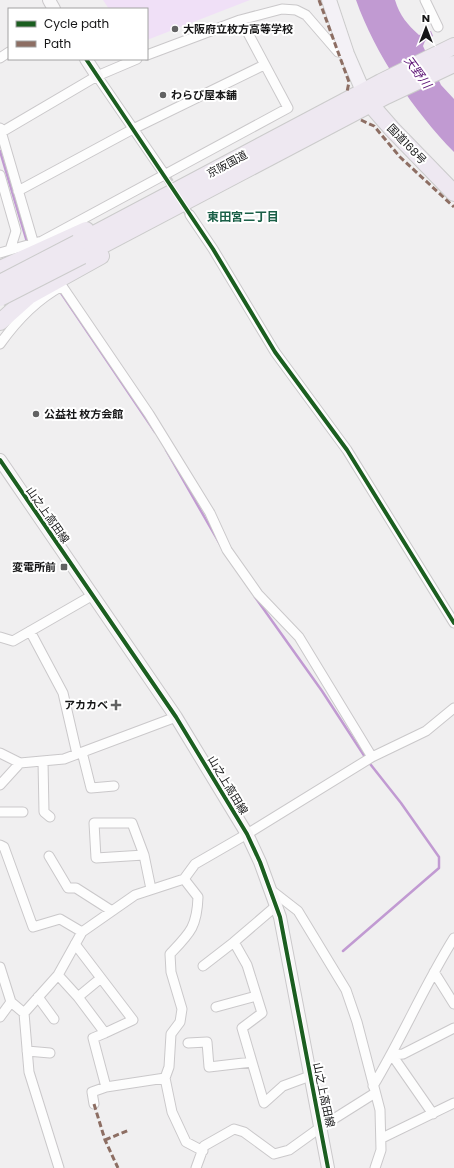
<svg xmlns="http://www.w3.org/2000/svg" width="454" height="1168" viewBox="0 0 454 1168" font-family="Poppins,'Noto Sans JP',sans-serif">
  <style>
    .pitch { fill: #f0e0f7 }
    .water { fill: #c19ad2 }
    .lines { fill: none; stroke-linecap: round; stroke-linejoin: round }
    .stream { stroke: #c19ad2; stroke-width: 2.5 }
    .street-tunnel { stroke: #cfcecf; stroke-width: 9; stroke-dasharray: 9 4.5; stroke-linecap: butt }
    .street-casing { stroke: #cac8ca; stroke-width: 11 }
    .secondary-casing { stroke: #cac8ca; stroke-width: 14 }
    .primary-casing { stroke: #cbcbcb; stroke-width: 16 }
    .highway-casing { stroke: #cbcbcb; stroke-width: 18 }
    .street { stroke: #fdfdfd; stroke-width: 9 }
    .secondary { stroke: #f8f7f8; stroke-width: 12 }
    .primary { stroke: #f4f1f6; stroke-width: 14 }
    .highway { stroke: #eee8f1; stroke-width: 16 }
    .highway-bridge-casing { stroke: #cbcbcb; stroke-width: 18; stroke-linecap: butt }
    .highway-bridge { stroke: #eee8f1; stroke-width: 16 }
    .quiet { stroke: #8d6e63; stroke-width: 3; stroke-dasharray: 6 3; stroke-linecap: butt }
    .cycleway-casing { stroke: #fff; stroke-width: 6 }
    .cycleway { stroke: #1b5e20; stroke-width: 4 }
    .poi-dot { fill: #626263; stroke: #fff; stroke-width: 1.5 }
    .labels { text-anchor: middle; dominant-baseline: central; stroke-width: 4; stroke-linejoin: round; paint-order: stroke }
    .poi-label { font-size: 11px; font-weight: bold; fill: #161617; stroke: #fff; text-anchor: start }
    .street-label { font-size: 11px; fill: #161617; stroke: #fff }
    .water-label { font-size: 12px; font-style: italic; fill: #5c1375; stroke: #fff }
    .neighbourhood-label { font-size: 12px; font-weight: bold; fill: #1b6048; stroke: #fff }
  </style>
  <rect width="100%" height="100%" fill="#f0eff0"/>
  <path class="pitch" d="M103,0H250L147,40V9H109Z"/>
  <path class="water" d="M356,0H395C400,16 407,24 419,35L431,31L433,36L425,41L423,46L441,85L454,99V152C414,111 375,54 356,0Z"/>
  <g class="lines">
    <path class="stream" d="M0,151L27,242
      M59,290L155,432
      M166,450L221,546
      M255,597L322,691L367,760L401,803L439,857V868L343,951"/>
    <path class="street-tunnel" d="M165,175L190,215"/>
    <g class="street-casing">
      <path id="street" d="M425,0L438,27
        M147,55L240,20L282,9L296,10L306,15L338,52L347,54
        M0,58L9,52
        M97,76L165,175
        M0,128L35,248
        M0,133L97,76L137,59
        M0,175L16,231L10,250L0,253
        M18,191L133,129L264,65
        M190,215L213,249L275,352L347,450L454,623
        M10,250L42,241L288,108L241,20
        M0,344C17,320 36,300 62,286L149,414L210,513L227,550L258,594L299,637L372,757
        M30,631L63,693L77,754
        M0,637L13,641L93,595
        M82,752L91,788L114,786
        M0,753L20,763
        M43,761L44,812L50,817
        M0,785L20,763L64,759L176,717
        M0,812H23
        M0,845L4,847L33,927L60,919L82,932
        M144,855L96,858L94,823H132L144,855L151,889
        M49,856L68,888H76L112,911
        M184,879L198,897C197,927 190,933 170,954L171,972L182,1009L180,1022L171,1034L169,1067L165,1078L172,1112L186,1142L203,1151
        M271,890L298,911L346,990L357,1022L380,1110L381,1150L375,1168
        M276,906L234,942L247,965L262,1013L242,1028L264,1103L283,1086L310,1076
        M75,944L133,1020L105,1033
        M203,966L234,942
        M0,967L11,1002L24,1013L29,1072L59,1168
        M434,972L454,1004
        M58,975L78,997L105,1033L93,1038L106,1087L165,1078
        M38,997L54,1019
        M78,997L101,978
        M216,1007L256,996
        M24,1013L58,975L82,932L135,895L184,879L195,864L247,834L372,757L426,731L454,708
        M0,1017L11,1002
        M188,1043L207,1042L209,1067L252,1062
        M27,1051L50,1053
        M373,1086C402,1038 424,986 454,938
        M94,1104L92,1092L106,1087
        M433,1114L392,1055L403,1054L454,1028
        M382,1138L454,1103
        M196,1168L204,1146L234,1129L244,1132L274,1154L289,1150L321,1127L375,1093"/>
    </g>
    <g class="secondary-casing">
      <path id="secondary" d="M49,0L54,9
        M86,59L97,76
        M0,460L176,717L247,834L260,862L280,917L328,1168"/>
    </g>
    <g class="primary-casing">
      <path id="primary" d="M329,0L347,54L363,91"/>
    </g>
    <g class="highway-casing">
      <path id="highway" d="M366,96L371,105L392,129L454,193
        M77,243L381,82L454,46
        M82,256L386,96L454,64
        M0,269L86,230
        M0,322L29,296L101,256"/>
    </g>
    <use href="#street" class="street"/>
    <use href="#secondary" class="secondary"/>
    <use href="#primary" class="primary"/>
    <use href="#highway" class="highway"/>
    <g class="highway-bridge-casing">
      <path id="highway-bridge" d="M0,283L77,243
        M0,298L82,256"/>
    </g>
    <use href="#highway-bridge" class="highway-bridge"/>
    <path class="quiet" d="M319,0L349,82L347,92
      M361,120L374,126L400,157L454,207
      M94,1104L105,1140L118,1168
      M105,1140L129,1130"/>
    <g class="cycleway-casing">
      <path id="cycleway" d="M86,59L213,249L275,352L347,450L454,623
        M0,460L176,717L247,834L260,862L280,917L328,1168"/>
    </g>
    <use href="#cycleway" class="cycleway"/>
  </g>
  <g class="poi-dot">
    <circle cx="175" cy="29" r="4"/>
    <circle cx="163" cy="95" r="4"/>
    <circle cx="36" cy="414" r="4"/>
    <rect x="60" y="563" width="8" height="8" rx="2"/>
    <path d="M114 699h4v4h4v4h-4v4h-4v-4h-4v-4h4z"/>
  </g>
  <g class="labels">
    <g class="poi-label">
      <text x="183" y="29">大阪府立枚方高等学校</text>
      <text x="171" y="95">わらび屋本舗</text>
      <text x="44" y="414">公益社 枚方会館</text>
      <text x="56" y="567" text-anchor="end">変電所前</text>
      <text x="108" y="705" text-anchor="end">アカカベ</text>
    </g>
    <g class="street-label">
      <text transform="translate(407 144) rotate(46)">国道168号</text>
      <text transform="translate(227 164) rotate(-28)">京阪国道</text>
      <text transform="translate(48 515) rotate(55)">山之上高田線</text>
      <text transform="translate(228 785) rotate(59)">山之上高田線</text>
      <text transform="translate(324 1095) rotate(78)">山之上高田線</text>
    </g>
    <g class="water-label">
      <text transform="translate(418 72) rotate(54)">天野川</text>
    </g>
    <g class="neighbourhood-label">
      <text x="243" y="216">東田宮二丁目</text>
    </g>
  </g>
  <rect x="8" y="8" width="140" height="52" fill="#ffffff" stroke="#a2a2a2"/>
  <rect x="16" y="21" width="20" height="6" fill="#1b5e20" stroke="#a2a2a2"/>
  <text x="44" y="28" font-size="12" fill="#161617">Cycle path</text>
  <rect x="16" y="41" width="20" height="6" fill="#8d6e63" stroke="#a2a2a2"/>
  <text x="44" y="48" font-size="12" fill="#161617">Path</text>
  <g transform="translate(426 28)" stroke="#ffffff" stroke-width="3" paint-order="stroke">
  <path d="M0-3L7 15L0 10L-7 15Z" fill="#161617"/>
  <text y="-6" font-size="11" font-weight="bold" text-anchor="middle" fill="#161617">N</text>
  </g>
</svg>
